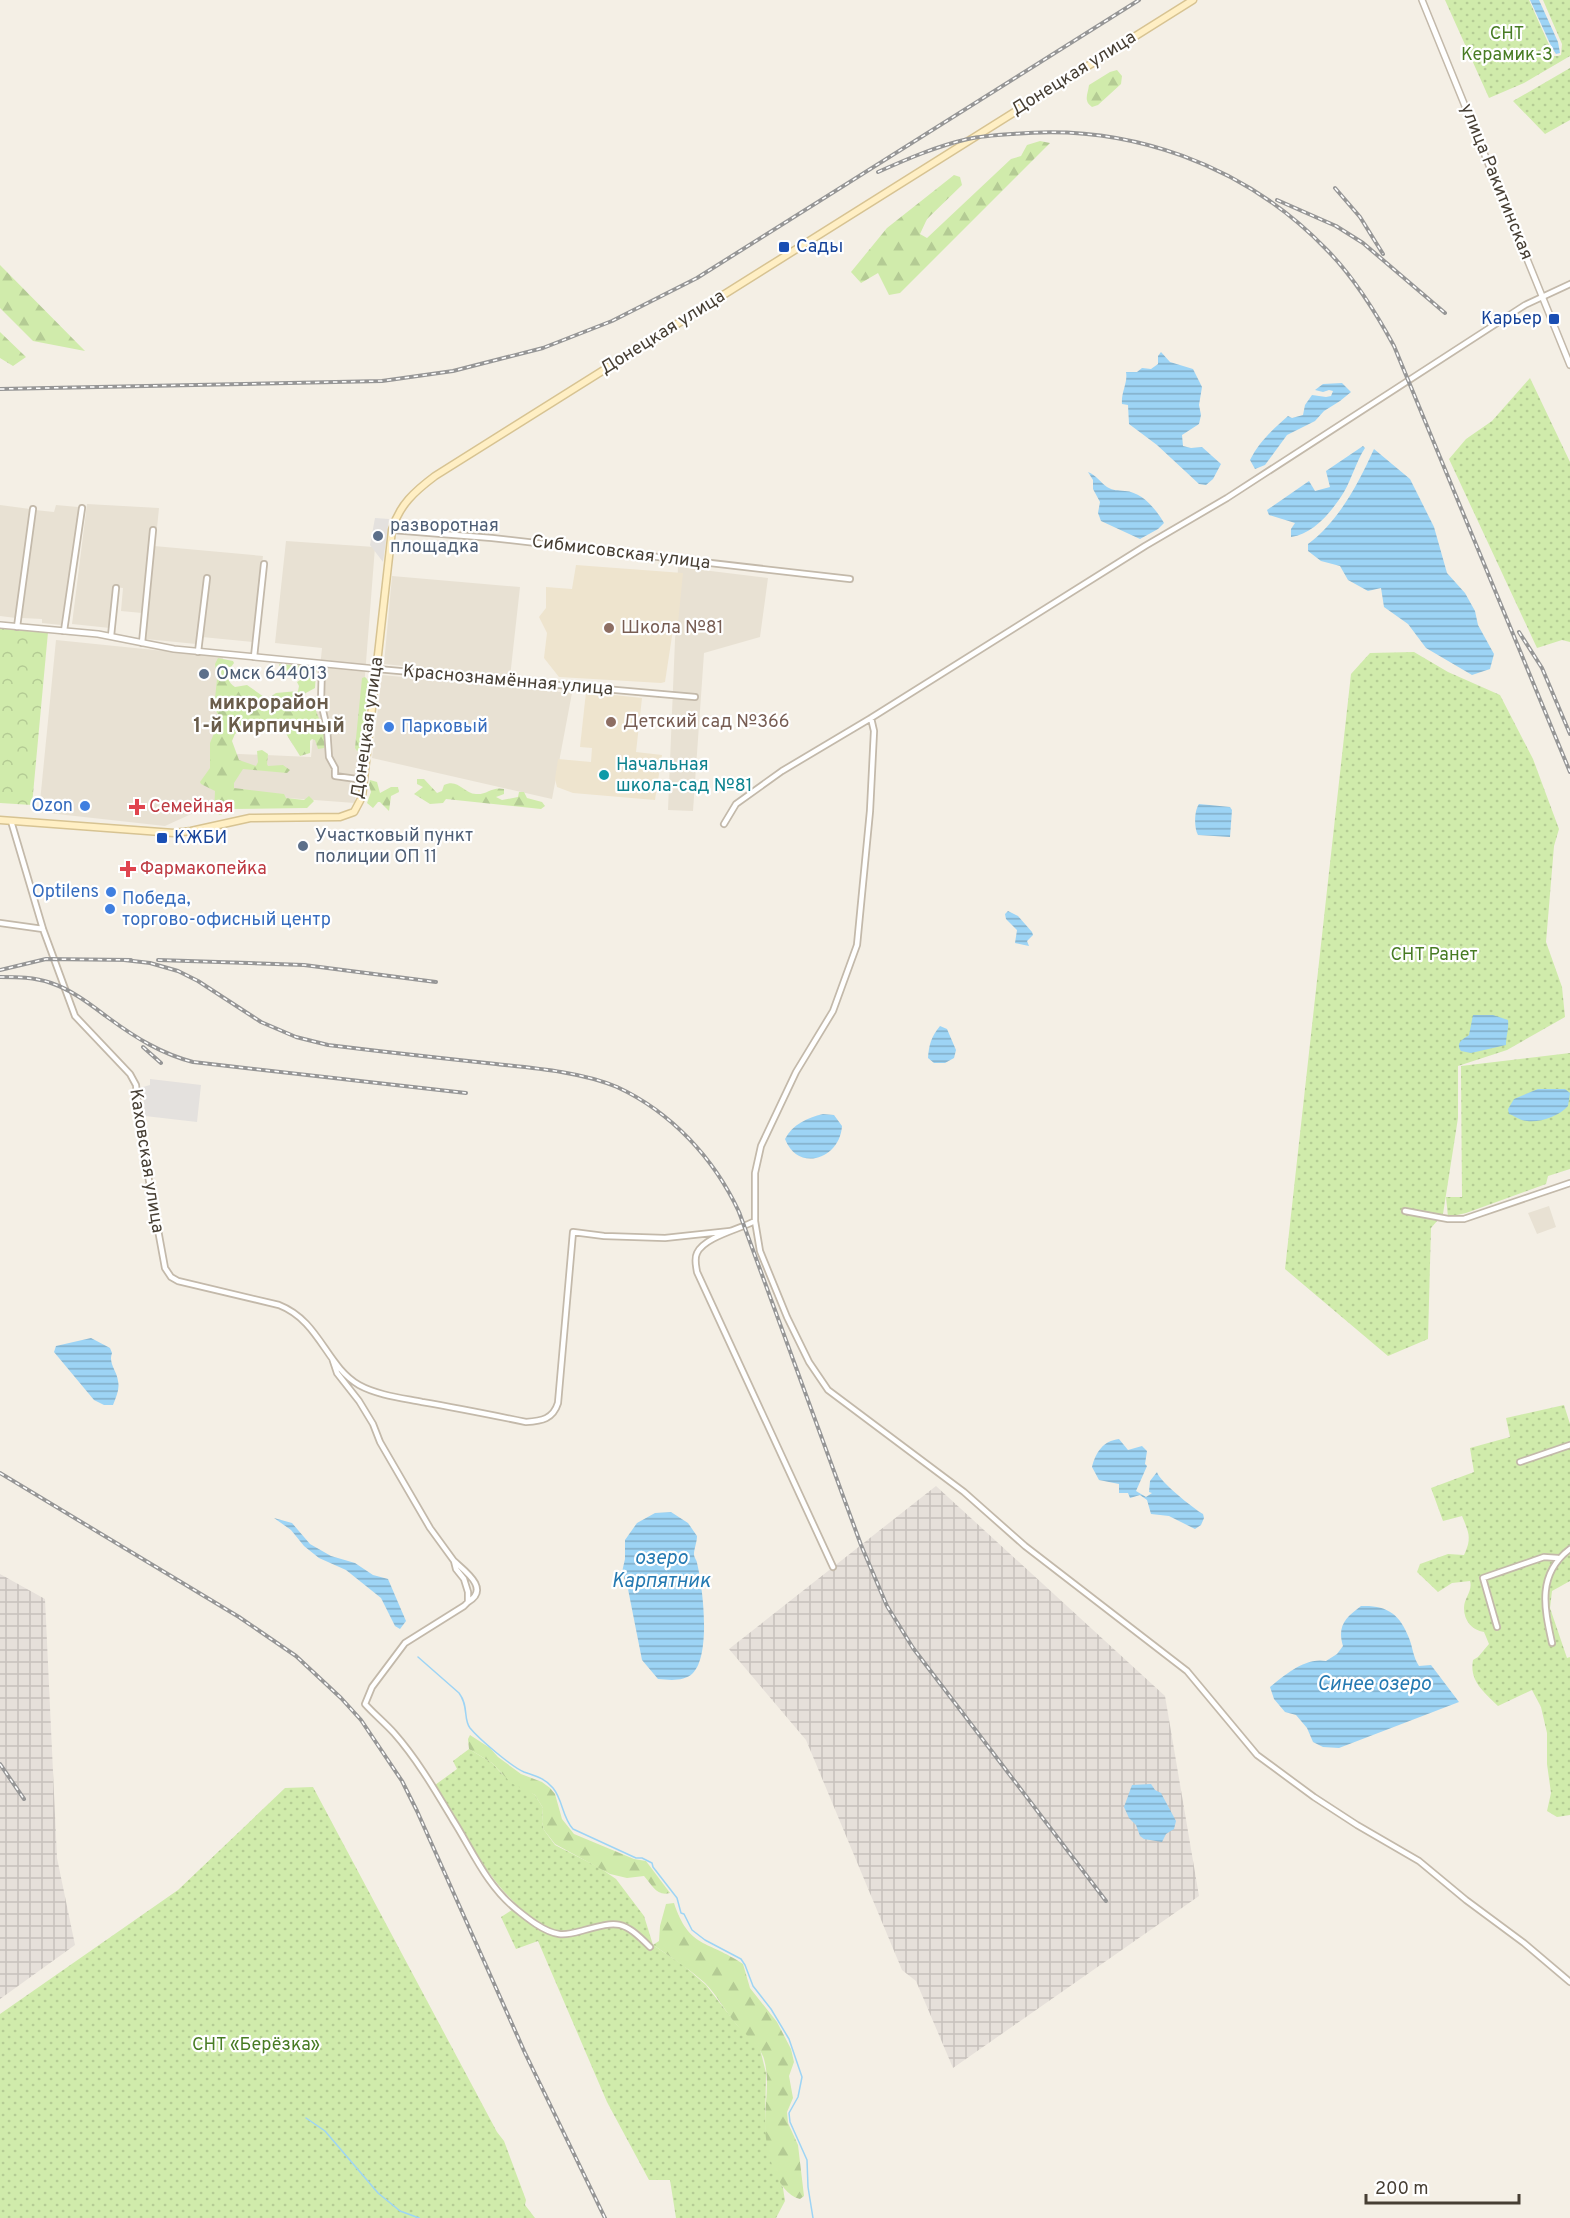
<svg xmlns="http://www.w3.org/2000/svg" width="1570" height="2218" viewBox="0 0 1570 2218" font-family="Overpass,sans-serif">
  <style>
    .residential { fill: #e8e1d3 }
    .industrial { fill: url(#industrial-grid) }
    .education { fill: #eee4ce }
    .grass { fill: url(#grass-dots) }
    .forest { fill: url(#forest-firs) }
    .park { fill: url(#park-crowns) }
    .parking { fill: #e4e1de }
    .water { fill: url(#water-rules) }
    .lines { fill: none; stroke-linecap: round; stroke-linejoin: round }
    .stream { stroke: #9dd4f5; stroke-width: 1.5 }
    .minor-casing { stroke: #c3b9aa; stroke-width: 8 }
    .tertiary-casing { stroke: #c3b9aa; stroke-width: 8 }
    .secondary-casing { stroke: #d7c392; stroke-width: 9 }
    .minor { stroke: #fff; stroke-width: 4.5 }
    .tertiary { stroke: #fff; stroke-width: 5 }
    .secondary { stroke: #ffefc4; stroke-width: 6 }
    .rail-casing { stroke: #969696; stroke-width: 4 }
    .rail { stroke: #fff; stroke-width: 1.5; stroke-dasharray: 4.5; stroke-linecap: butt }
    .transit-dot { fill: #1a4fb4; stroke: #fff; stroke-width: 2 }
    .service-dot { fill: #5c6f8a; stroke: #fff; stroke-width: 2 }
    .education-dot { fill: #8d6e63; stroke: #fff; stroke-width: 2 }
    .shop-dot { fill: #3f7fe0; stroke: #fff; stroke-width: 2 }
    .culture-dot { fill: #0f9aa8; stroke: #fff; stroke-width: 2 }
    .health-dot { fill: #e0444e; stroke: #fff; stroke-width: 2 }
    .labels { text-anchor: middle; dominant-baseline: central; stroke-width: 4.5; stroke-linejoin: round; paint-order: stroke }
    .park-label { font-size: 18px; fill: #487c24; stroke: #fff }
    .street-label { font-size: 18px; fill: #473f34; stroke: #fff }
    .transit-label { font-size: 18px; fill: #164399; stroke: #fff; text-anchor: start }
    .service-label { font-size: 18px; fill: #4e5e75; stroke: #fff; text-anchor: start }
    .education-label { font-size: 18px; fill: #785e54; stroke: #fff; text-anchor: start }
    .shop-label { font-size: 18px; fill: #366cbe; stroke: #fff; text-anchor: start }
    .culture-label { font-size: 18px; fill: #0d838f; stroke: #fff; text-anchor: start }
    .health-label { font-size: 18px; fill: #be3a42; stroke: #fff; text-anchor: start }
    .neighbourhood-label { font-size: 20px; font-weight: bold; fill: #6a5d4b; stroke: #fff }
    .water-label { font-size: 20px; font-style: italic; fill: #257ab2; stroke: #fff }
  </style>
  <defs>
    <pattern id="industrial-grid" width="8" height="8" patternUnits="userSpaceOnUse" patternTransform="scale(1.5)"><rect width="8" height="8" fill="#e6e0da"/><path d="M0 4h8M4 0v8" fill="none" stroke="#c7c1bc"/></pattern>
    <pattern id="grass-dots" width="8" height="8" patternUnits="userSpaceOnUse" patternTransform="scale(1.5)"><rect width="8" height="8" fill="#d0ebab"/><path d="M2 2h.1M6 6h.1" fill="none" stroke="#b4cb94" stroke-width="1.8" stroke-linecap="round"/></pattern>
    <pattern id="forest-firs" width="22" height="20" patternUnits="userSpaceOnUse" patternTransform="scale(1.5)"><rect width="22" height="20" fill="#d0ebab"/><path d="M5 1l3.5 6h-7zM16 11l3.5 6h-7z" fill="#b4cb94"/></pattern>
    <pattern id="park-crowns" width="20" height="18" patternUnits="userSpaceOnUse" patternTransform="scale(1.5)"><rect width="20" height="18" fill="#d0ebab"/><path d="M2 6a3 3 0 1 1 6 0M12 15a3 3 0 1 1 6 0" fill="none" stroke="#b4cb94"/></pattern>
    <pattern id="water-rules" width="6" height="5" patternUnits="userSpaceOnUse" patternTransform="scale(1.5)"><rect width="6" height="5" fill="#9dd4f5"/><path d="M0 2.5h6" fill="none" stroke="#82adc7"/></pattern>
  </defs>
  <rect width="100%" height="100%" fill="#f4efe5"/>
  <path class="residential" d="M87,504L159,508L157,528H151L142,613L121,611L123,588L115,587L110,628L72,624Z
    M0,505L30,509L16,618L0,616Z
    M56,505L78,507V519L61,625L42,623V619L22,618L35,510L54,512Z
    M286,541L375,547L355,803L235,794L165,826L39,812L56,640L223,657L217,753L311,757L322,648L275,643Z
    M154,546L263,556L253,642L202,637L210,575H206L196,644L146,639Z
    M678,567L768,578L760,637L704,653L693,811L668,810Z
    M392,576L520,587L510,677L384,664Z
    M382,675L572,693L552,799L372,758Z
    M1549,1206L1556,1227L1537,1234L1528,1213Z"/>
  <path class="industrial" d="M936,1486L1165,1696L1199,1896L953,2068L916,1981L902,1970L806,1740L729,1649Z
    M0,1574L45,1599L57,1858L75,1945L0,1999Z"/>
  <path class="education" d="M576,565L683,573L678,623H674L665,682L661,683L559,677L544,658L547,633L539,617L546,608V587L572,589Z
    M586,692L642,698L636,752L662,755L655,800L573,793L557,787L555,779L558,759L591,762L592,748L580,747Z"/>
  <path class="grass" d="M1445,0H1529L1554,56H1558L1561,55L1562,44L1543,0H1570V56L1524,83L1489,98Z
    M1570,68V120L1545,134L1513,101Z
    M1530,378L1570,462V642L1562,640L1537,648L1449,459L1466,439L1492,421Z
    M1414,652L1448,672L1500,695L1533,759L1559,829L1554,846L1546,942L1562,987L1565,1017L1507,1050L1458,1066V1118L1443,1214L1431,1228L1428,1339L1388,1356L1285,1269L1351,674L1370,653Z
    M1570,1053V1169L1548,1176L1546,1184L1466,1213L1448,1217L1446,1197H1462L1461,1066Z
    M1564,1405L1570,1424V1581L1552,1591L1550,1608L1567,1658L1570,1657V1815L1557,1817L1547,1811L1551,1793L1547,1764V1733L1541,1707L1532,1690L1498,1706C1484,1692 1469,1681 1473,1660L1478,1657L1489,1644L1484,1632C1472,1630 1464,1621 1464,1608C1464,1598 1473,1591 1470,1581L1452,1583L1438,1592L1417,1572L1420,1564L1448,1554L1464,1555C1472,1538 1469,1533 1462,1516L1443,1521L1431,1488L1474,1472L1470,1448L1510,1437L1506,1418Z
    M469,1749L492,1763L502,1774L535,1795L543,1808L542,1822L544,1830L555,1845L600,1868L616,1879L644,1916L653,1945L683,1965L706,1985L737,2025L750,2036L760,2049L766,2073L765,2125L770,2155L783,2188L785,2201L776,2218H676L670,2180H649L607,2102L538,1941L516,1949L501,1917L518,1906C483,1873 460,1826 435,1785L457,1769L453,1761Z
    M313,1787L497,2132L504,2141L526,2200L525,2205L535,2218H0V2014L178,1890L285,1788Z"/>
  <path class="forest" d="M1117,70L1122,76L1121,84L1098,105L1092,107C1083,101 1088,94 1089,85L1110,72Z
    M1040,141L1050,143L900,293L889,295L878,273L861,283L851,272L887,228L954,175L960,177L962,185L927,219L920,234L927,238L1011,159L1021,156L1027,145Z
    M0,265L85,351L33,341L0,308Z
    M0,332L26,357L13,366L0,358Z
    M218,658L233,661L234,663L228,671C228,679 228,682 235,687L247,685L267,699L276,693L298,691L299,686L297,682L305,677V672H303L283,677L279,664L319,667L316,673L315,688L304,694L303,697L308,706L315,708C319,721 329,734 324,748L318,749L315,740L312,739L310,741V753L300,756L285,732L277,729L265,733L258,730H242L235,734L232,741L239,760L256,766L258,762L257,751L262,750L268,754L267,764L268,766L283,765L290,770L287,773L243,769L234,783V788L284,794L286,798L304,800L309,796L314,801L307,808L229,809L221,815L214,813L215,791L201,784L200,782L210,768V743L215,731L214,724L219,716L214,708L217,679L215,664Z
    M365,677L369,681V683L363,740L360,744L363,748L357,751L355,748L362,678Z
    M417,779H424L437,793L442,791L444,785C458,778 463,793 476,794C487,795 492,786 504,789V794L496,797L502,800L518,797L519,792H524L527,798L542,802L545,806L541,809L446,799L443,803L430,804L414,794L423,787L417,784Z
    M370,780L377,782L380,793L391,787H398L399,792L391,796L389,811L380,802H378L373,808L367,803L371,792L369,785Z
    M470,1735L490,1748L498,1757L521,1774L542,1782L550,1788L555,1794L562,1819L574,1834L634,1859L646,1861L670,1893C657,1897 652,1885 644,1876L627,1878L610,1874L555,1844L544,1830L542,1822L543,1808L535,1795L511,1783L492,1763L469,1749L468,1739Z
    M674,1903C689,1949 708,1940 743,1964L750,1988L777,2022L791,2049L794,2062L789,2076L793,2098L787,2112L788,2123L798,2145L804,2196L800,2199C775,2193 765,2147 765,2124C765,2103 770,2080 764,2059C759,2043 746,2036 736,2024C725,2011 717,1995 705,1983C689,1969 671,1957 653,1945L659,1941L660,1926L666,1904Z"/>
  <path class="park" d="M0,627L48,632L32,805L0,803Z"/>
  <path class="parking" d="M375,518L389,519L383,562L370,545Z
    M150,1079L201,1085L197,1122L145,1116L143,1087L150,1085Z"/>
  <path class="water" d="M1530,0H1539L1558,42L1560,53L1556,54L1552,48Z
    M1161,352L1170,362L1193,369L1202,387L1199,405L1201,415L1199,424L1182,435L1183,446L1191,448L1202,447L1221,464L1213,479L1206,485L1199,484L1157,445L1129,424L1128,405L1122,404C1121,392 1128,383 1126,372H1137L1142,368L1151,369L1158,364V356Z
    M1342,383L1351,392L1340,401L1324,411L1315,421L1287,435L1265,465L1255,469L1250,460C1259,442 1272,430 1288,416L1292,418L1303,415L1305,405L1312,395L1326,397L1331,396L1333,391L1329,390L1323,392L1315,390L1323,384Z
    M1363,446L1365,448C1356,462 1352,478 1344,492C1332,511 1314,534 1291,537V529L1295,523L1269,515L1267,510L1309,481L1315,491L1330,487L1326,471Z
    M1374,449L1410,479L1434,527L1447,573L1465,593L1475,611L1478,625L1494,654L1490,669L1472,675L1426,648L1408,624L1384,607L1381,588L1368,591L1348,580L1340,566L1321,561L1308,551V544C1339,521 1358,484 1374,449Z
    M1088,472C1096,475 1100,482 1107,487C1114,491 1117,490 1125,491C1142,492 1156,509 1164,523L1158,529L1140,539L1101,521L1098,513L1100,502L1093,489V480Z
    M1199,804L1230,807L1232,810L1230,837L1198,835C1194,828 1194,811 1199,804Z
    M1008,911L1018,916L1032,932L1033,935L1027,941L1029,946L1015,943L1017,930L1006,919L1005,914Z
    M1473,1015H1493L1508,1020C1509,1030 1506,1035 1506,1045L1471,1053L1461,1051C1455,1043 1463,1039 1469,1035Z
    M940,1026L947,1029L956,1050L954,1058L945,1063H934L928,1058C929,1045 931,1037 940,1026Z
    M1565,1089L1570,1093L1568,1106C1559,1116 1540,1123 1527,1121C1521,1121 1515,1116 1509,1114L1508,1109L1514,1099L1538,1089Z
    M823,1114L834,1115L842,1126C840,1159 798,1173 785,1139C793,1124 807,1118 823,1114Z
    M91,1338L110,1348L112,1353C108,1363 117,1371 118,1381C120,1389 116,1397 113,1405H104L94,1400L54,1352L56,1346Z
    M1119,1439L1128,1450L1142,1446L1147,1451L1145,1464L1147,1466L1136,1491L1146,1497L1152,1493L1149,1492L1150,1481L1157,1472C1159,1481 1194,1509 1203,1514L1204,1518L1201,1525L1195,1529L1169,1516L1151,1514L1147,1500L1140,1495L1130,1498L1128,1493H1119V1484L1099,1480L1092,1467C1096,1452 1103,1441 1119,1439Z
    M671,1512L688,1523L697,1536C697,1542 694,1549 694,1554C694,1558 697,1560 697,1563C703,1587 711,1655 693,1673C684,1682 669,1680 658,1679L642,1660L628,1589L622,1572L625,1559V1540L637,1523L655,1513Z
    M274,1518L292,1523L310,1544L331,1556L355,1563L373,1575L388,1579L406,1621L400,1629L395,1626L381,1598L346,1570L319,1558L304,1546L291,1530Z
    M1361,1606C1387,1605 1400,1614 1409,1638C1413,1648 1413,1657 1419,1666L1431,1665L1459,1702L1339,1748L1323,1747L1313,1742L1307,1728L1296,1715L1285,1712L1274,1699L1270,1687C1285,1675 1305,1657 1326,1661L1337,1654L1343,1646C1337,1626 1345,1618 1361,1606Z
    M1151,1784L1155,1790L1161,1793L1176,1821L1174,1829L1166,1834L1162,1842L1144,1839L1140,1836L1136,1825L1129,1818L1124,1807L1132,1785Z"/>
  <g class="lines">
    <path class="stream" d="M418,1657L459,1693C469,1706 463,1719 470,1728C479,1739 512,1767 524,1772C535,1776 545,1778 553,1788C563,1800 562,1817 573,1829L636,1858H642L652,1863L653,1867L677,1898L681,1913L684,1914L692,1930L705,1940L741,1959L745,1965L753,1986L771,2009L789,2039L802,2077L798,2097L789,2113L790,2122L807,2160L808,2187L813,2218
      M306,2118L325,2131L378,2193L400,2211L419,2218"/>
    <g class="minor-casing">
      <path id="minor" d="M392,530L492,538L850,579
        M17,627L33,509
        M64,631L82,508
        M111,636L116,588
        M142,643L153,530
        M198,652L207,578
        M254,657L264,564
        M322,664L321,702L327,728L329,757L335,768V776L364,780
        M377,669L695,697
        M11,821L43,929L75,1016L130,1074L136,1085L143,1148L165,1268L171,1277L178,1281L279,1305C320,1321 326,1366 359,1385C377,1395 402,1398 422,1402C457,1408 492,1415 526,1422C542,1421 553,1419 558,1403L573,1232L604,1236L665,1238L730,1231
        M724,824L736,804L782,771L871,718L1145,546L1227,498L1525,305L1570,284
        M0,923L43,929
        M1405,1211L1448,1219H1464L1570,1183
        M755,1221L760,1251L787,1317L809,1362L828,1390L964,1492L1025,1546L1187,1671L1257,1755L1314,1797L1357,1825L1419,1861L1466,1900L1524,1943L1570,1982
        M332,1358L337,1373L359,1401L373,1424L380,1442L430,1528L454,1561L456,1569L464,1579L468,1592V1602L464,1606L405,1643L372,1687L365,1704C374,1714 385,1723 394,1733C417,1759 435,1790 453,1820C472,1850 487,1886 516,1909C527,1918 544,1932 559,1934C567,1935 574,1933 581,1931C618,1921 622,1919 650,1947
        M1520,1462L1570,1445
        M454,1561C466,1572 490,1589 468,1602
        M833,1567L697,1272C696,1265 694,1259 697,1253C704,1237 740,1229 755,1221V1173L761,1146L796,1072L833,1011L857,945L870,811L874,731L871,718
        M1497,1627L1483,1578L1544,1557L1558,1558
        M1552,1643C1544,1607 1537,1574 1570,1549"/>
    </g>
    <g class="tertiary-casing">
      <path id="tertiary" d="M1422,0L1570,365
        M0,625L98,634L174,649L377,669"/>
    </g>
    <g class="secondary-casing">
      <path id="secondary" d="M0,820L174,833L191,831L250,818L340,817L354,812L362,797L392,530C399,505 415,491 435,476L1193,0"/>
    </g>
    <use href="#minor" class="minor"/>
    <use href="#tertiary" class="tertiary"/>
    <use href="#secondary" class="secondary"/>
    <g class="rail-casing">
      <path id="rail" d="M878,172C907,159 937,146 968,139C982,136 998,135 1013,134C1129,123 1245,165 1326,249C1354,277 1375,311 1394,346L1570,772
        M1335,188L1360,217L1383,254
        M1277,200L1336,226L1363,243L1445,313
        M0,389L382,381L453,371L543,348L612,321L697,278L1139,0
        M1519,632L1542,668L1570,734
        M124,960L150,963L178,971L198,981L261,1022L296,1037L328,1045C384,1052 440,1058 496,1064C534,1068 582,1072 617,1087C671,1112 714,1158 739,1212L861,1545L887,1606L913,1648L1106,1901
        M158,960L304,965L436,982
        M0,970L46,959L131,960
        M0,977C17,977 34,977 51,983C74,991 91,1005 110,1019C136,1038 162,1054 193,1062L466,1093
        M143,1047L161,1063
        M0,1473L239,1617L296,1656L341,1698L361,1720L402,1781L417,1811L525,2053L605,2218
        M0,1764L24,1799"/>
    </g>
    <use href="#rail" class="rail"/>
  </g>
  <g class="transit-dot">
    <rect x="778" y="241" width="12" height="12" rx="3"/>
    <rect x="1548" y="313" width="12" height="12" rx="3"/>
    <rect x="156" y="832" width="12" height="12" rx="3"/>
  </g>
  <g class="service-dot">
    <circle cx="378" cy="536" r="6"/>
    <circle cx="204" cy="674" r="6"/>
    <circle cx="303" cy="846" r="6"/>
  </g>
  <g class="education-dot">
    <circle cx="609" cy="628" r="6"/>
    <circle cx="611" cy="722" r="6"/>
  </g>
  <g class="shop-dot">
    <circle cx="389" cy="727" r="6"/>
    <circle cx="85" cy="806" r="6"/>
    <circle cx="111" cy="892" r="6"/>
    <circle cx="110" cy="909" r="6"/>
  </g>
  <circle class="culture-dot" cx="604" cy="775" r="6"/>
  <g class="health-dot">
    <path d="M134 798h6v6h6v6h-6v6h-6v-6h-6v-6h6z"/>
    <path d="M125 860h6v6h6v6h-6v6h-6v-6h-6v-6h6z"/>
  </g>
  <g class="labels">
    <g class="park-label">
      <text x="1507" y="34">СНТ<tspan x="1507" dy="21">Керамик-3</tspan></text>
      <text x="1434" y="955">СНТ Ранет</text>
      <text x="256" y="2045">СНТ «Берёзка»</text>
    </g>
    <g class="street-label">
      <text transform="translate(1074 74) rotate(-32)">Донецкая улица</text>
      <text transform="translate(1496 182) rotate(68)">улица Ракитинская</text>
      <text transform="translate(663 333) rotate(-32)">Донецкая улица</text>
      <text transform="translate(621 553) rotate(7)">Сибмисовская улица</text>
      <text transform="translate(508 681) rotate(5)">Краснознамённая улица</text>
      <text transform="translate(368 728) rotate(-82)">Донецкая улица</text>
      <text transform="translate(146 1161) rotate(81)">Каховская улица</text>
    </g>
    <g class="transit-label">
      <text x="796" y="247">Сады</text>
      <text x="1542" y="319" text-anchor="end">Карьер</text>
      <text x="174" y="838">КЖБИ</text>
    </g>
    <g class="service-label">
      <text x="390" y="526">разворотная<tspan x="390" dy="21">площадка</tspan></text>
      <text x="216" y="674">Омск 644013</text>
      <text x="315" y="836">Участковый пункт<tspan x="315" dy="21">полиции ОП 11</tspan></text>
    </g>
    <g class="education-label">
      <text x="621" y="628">Школа №81</text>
      <text x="623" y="722">Детский сад №366</text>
    </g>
    <g class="shop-label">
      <text x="401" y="727">Парковый</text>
      <text x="73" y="806" text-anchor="end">Ozon</text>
      <text x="99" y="892" text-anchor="end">Optilens</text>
      <text x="122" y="899">Победа,<tspan x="122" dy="21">торгово-офисный центр</tspan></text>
    </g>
    <g class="culture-label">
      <text x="616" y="765">Начальная<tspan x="616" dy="21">школа-сад №81</tspan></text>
    </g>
    <g class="health-label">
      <text x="149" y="807">Семейная</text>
      <text x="140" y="869">Фармакопейка</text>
    </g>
    <g class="neighbourhood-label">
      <text x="269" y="704">микрорайон<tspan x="269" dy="23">1-й Кирпичный</tspan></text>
    </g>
    <g class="water-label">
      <text x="661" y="1559">озеро<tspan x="661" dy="23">Карпятник</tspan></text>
      <text x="1374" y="1685">Синее озеро</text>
    </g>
  </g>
  <path d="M1366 2194v9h153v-9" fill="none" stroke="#473f34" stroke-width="3"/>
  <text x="1375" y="2194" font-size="18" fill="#473f34" stroke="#ffffff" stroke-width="4.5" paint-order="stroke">200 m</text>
</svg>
